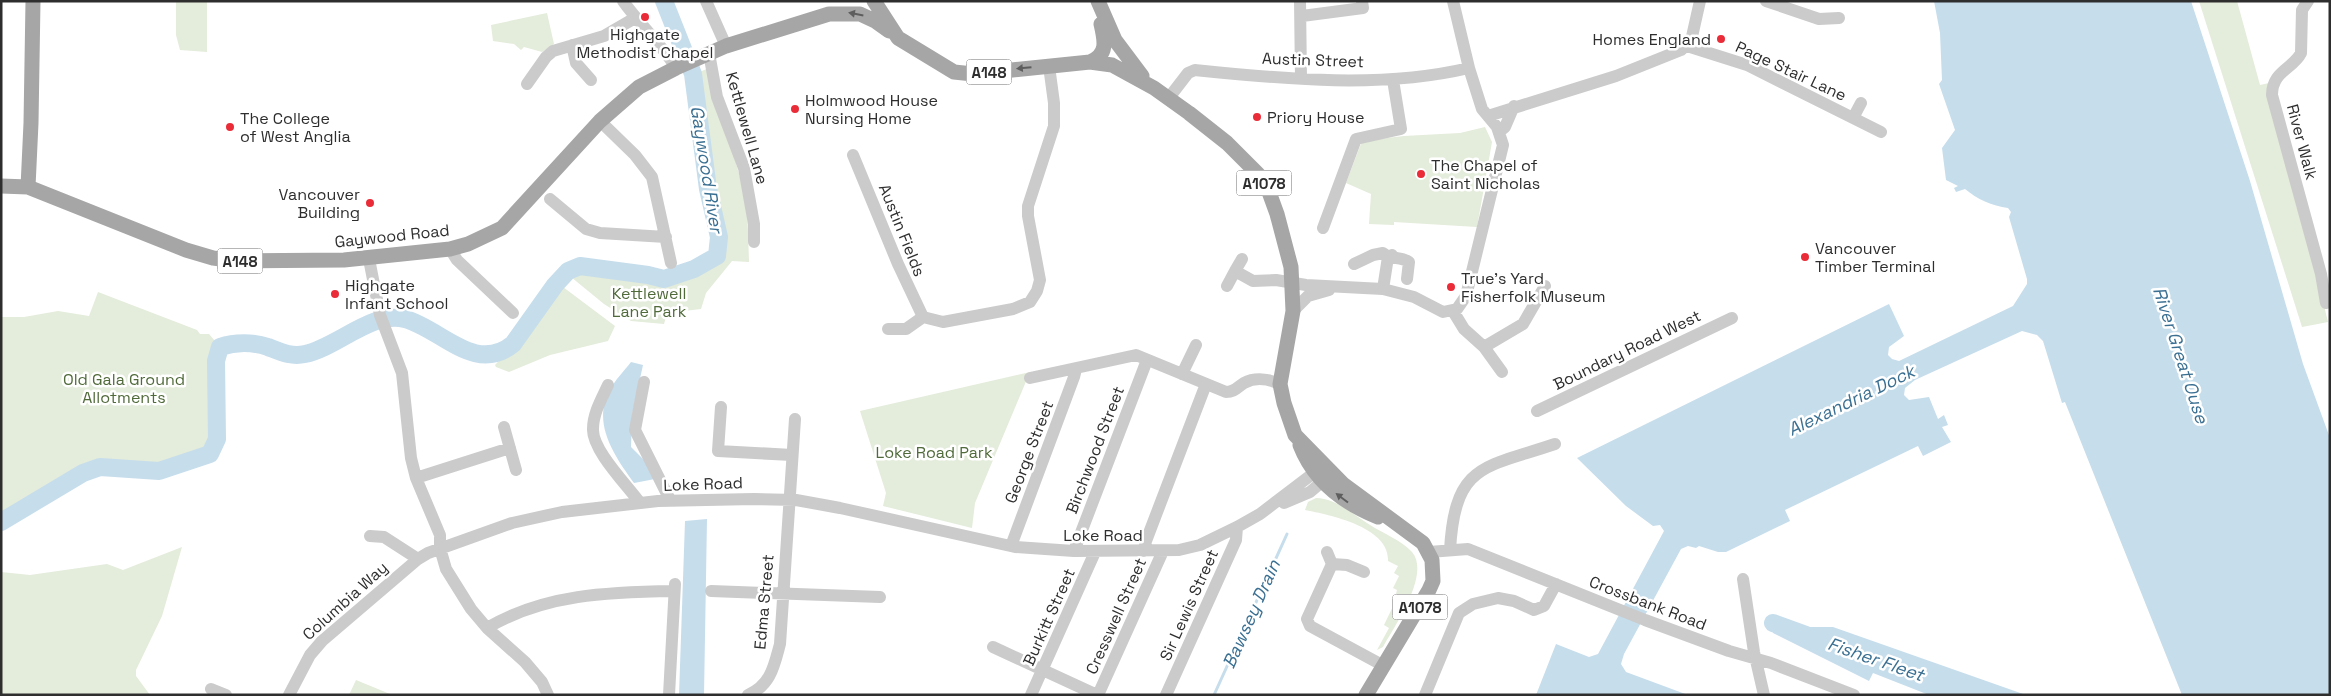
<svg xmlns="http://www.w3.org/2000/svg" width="2331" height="696" viewBox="0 0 2331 696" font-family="'Space Grotesk',sans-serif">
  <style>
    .green { fill: #e4ecdb }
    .water { fill: #c6ddec }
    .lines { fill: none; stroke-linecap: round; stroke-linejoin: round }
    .stream { stroke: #c6ddec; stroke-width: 3 }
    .river { stroke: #c6ddec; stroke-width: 18 }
    .minor { stroke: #cbcbcb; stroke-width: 12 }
    .major { stroke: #a6a6a6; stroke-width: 15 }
    .oneway { fill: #5e5e5e }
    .poi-dot { fill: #ea2b38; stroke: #fff; stroke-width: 2 }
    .labels { text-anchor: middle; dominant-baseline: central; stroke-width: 5; stroke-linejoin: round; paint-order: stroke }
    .shield { fill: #fff; stroke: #6d6d6d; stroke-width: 1 }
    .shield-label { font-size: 15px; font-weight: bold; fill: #2e2e2e }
    .poi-label { font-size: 16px; fill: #2e2e2e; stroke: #fff; text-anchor: start }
    .street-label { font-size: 16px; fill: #2e2e2e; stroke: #fff }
    .park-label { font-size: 16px; fill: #506a3a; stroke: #fff }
    .water-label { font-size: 18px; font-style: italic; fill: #3a6f92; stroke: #fff }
  </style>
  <rect width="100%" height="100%" fill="#fff"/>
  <path class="green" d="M176,1H207V52L180,50L176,35Z
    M2199,1H2237L2260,85L2269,83L2328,322L2302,327Z
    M547,13L554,44L542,52L524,47L521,50L514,44L493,41L491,25Z
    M709,68L747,202L749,262L732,261L706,293L701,309L667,313L664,324L631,321L604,304L571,277L579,268C627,280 654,293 701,270C709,266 718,263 721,254C729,233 715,203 711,183C705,147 701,110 697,73Z
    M1485,127L1492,142L1477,227L1394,222V225L1369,224L1371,194L1346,183L1362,141L1404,136L1460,133Z
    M563,287L615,326L608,341L550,355L509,372L496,367L495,365L519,340Z
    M98,292L197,330L200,334H209L220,347L216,361L217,439L210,454L159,471L99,467L83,473L1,522V317H24L58,311L89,316Z
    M1030,372L975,503L972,528L883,506L886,493L860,411Z
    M1316,498C1335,498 1354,515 1370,525C1384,534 1401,540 1412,552C1431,574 1394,627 1383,647L1377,650L1389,628L1384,625L1398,596L1396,594L1397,590L1393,588L1399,576L1394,573L1398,566L1388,561C1390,527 1330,515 1305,510L1308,502Z
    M182,547L162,616L136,670V676L150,695H1V572L30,575L107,564L123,570Z
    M356,680L390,694V695H349Z"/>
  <path class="water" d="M1934,1H2191L2250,181L2303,364L2330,438V695H2182L2065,402L2062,403L2043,341L2037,335L2022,331L1915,380L1905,388L1904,395L1909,400L1929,397L1938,419L1944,415L1948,425L1942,427L1951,442L1923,456L1918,446L1785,510L1790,521L1726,552H1718L1699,546L1696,548L1688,546L1681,549L1624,654L1621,664L1626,672L1688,695H1536L1556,644L1589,657L1598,654L1664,531L1660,525L1653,526L1626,506L1577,458L1889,304L1904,336L1889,347L1888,355L1892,359L1899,361L2013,306L2027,284V279L2009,217L2011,212L2008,208C1992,206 1977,199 1965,189L1956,192L1954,188L1958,186L1946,180L1942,148L1955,130L1939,84L1942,80L1940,33Z
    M631,362L643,365L632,415L631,447L648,464L655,479L634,483C615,457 591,423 610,390C615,380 624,371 631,362Z
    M707,519L704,695H679L685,521Z
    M1772,627H1833L2026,695H1929L1873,673L1869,681L1773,633Z"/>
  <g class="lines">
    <path class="stream" d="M1214,695L1287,534"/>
    <path class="river" d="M1,522L83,473L100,467L159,471L210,454L217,439L216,361L220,347C235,342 253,342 268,347C281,352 291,357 305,354C336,348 373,310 405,319C440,328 475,375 513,344L555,285L568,271L580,266L648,275L664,279L694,269L717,256L719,237L708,189L693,74L664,1
      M1773,623L1806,635"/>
    <path class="minor" d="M623,1C640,25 661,43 676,68
      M706,1L726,46
      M1300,1L1301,79
      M1766,1L1819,19L1839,18
      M2308,1L2302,10L2301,53C2293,69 2272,71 2272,95L2321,274L2326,303
      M1302,16L1363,8L1362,1
      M572,45L576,63L591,80
      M1687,46L1747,65L1881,132
      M709,53L717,97L744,168L754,224V242
      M527,84L546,57L553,51L604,36L635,18
      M1168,99L1188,73L1195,70C1285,79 1380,89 1469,68
      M1488,116L1616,76L1681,50L1691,41L1700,1
      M1853,118L1861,103
      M600,121L635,155L652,177L671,263
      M1500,131L1505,127L1514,106
      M853,155L898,264L923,317L943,322L1013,309L1030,302L1037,291L1040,280L1028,216V206L1054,126V103L1049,66
      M550,199L586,229L600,233L666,237
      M1323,228L1356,139L1401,129L1393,80
      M450,249L457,260L513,313
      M369,259L380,315L402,373L411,458L416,478L440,535V548L446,569L471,609L487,628L525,662L542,682L548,695
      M1354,264L1373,255L1383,253C1391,260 1400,256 1409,262L1407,279
      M1235,271L1242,259
      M1227,286L1235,271L1253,281L1276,280L1306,285L1383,289L1414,297L1443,312L1457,309L1466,296L1503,145L1497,127L1482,109L1469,68L1453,1
      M1383,289L1388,257L1392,255
      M1293,311L1308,296L1329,290
      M1453,311L1464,329L1484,347L1502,372
      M888,329H906L923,317
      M1484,347L1523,324L1545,286
      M1182,374L1196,345
      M1030,378L1136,355L1226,392C1235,392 1237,387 1244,383C1255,377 1269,379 1280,384
      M644,382L635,430L670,500
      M608,385C602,398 593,413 593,429C592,450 627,485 640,503
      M721,407L718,451L792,455
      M1537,411L1732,318
      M504,427L516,470
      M416,478L510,448
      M1284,503L1310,492L1330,475
      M370,536L384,537L418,559
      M1011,546L1074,377L1076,369
      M1450,550C1455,463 1484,468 1555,444
      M1074,551L1147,360
      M1144,551L1146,541L1206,384
      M1327,552L1332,564
      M1429,552L1468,549L1645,620L1729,651L1771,663L1854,695
      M1364,572L1347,565L1332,564L1307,619L1310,626L1384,666
      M1743,579L1754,652L1764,695
      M711,591L880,597
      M487,628C544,594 609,592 674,591
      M993,647L1097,695
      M211,689L226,695
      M289,695L310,655L322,641L418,559L428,553L512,523L562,512L658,501L754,499L796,500L840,508L1015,547L1074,551L1179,550L1200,545L1237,527L1260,514L1323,466
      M669,695L675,584
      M748,695C771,685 774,666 780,644L795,419
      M1031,695L1095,552
      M1098,695L1163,551
      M1166,695L1236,540L1237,527
      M1425,695L1459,613L1473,604L1498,598L1514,601L1534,610L1544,606L1556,584"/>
    <path class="major" d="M874,1L898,38L954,72L973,74L1090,62L1112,65L1154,88L1189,113L1227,143L1258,174L1269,192L1277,214L1291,267L1293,311L1280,384L1284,403L1295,435L1343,484L1423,543L1432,560L1433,581L1429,590L1366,695
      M1098,1L1115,40L1142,76
      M1090,62C1108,55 1105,41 1101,24
      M1,186L28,187L186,250L213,258L236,261L344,260L450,249L468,244L502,228L600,121L639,87L676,68L726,46L829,14H860L875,21L889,31
      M28,187L31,123L33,1
      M1300,445C1314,481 1343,503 1378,517"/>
  </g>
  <defs><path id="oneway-solid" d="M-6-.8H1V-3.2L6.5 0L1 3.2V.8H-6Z" transform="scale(1.25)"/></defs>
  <g class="oneway">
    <use href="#oneway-solid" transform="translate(856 14) rotate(-169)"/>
    <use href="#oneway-solid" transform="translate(1024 68) rotate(175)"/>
    <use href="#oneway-solid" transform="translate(1342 498) rotate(-143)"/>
  </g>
  <g class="poi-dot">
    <circle cx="645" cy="17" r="5"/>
    <circle cx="1721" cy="39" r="5"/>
    <circle cx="795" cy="109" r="5"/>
    <circle cx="1257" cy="117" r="5"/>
    <circle cx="230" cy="127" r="5"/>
    <circle cx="1421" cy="174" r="5"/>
    <circle cx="370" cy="203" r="5"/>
    <circle cx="1805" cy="257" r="5"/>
    <circle cx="1451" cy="287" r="5"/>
    <circle cx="335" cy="294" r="5"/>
  </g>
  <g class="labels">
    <g class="shield">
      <rect x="966.5" y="59.5" width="45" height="25" rx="4"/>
      <rect x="1236.5" y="170.5" width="55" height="25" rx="4"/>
      <rect x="217.5" y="248.5" width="45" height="25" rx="4"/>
      <rect x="1392.5" y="594.5" width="55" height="25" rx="4"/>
    </g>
    <g class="shield-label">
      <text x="989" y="72">A148</text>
      <text x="1264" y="183">A1078</text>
      <text x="240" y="261">A148</text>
      <text x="1420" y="607">A1078</text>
    </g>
    <g class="poi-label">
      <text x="645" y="34" text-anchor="middle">Highgate<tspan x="645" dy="18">Methodist Chapel</tspan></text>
      <text x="1711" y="39" text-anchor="end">Homes England</text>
      <text x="805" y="100">Holmwood House<tspan x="805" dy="18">Nursing Home</tspan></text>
      <text x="1267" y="117">Priory House</text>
      <text x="240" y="118">The College<tspan x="240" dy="18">of West Anglia</tspan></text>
      <text x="1431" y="165">The Chapel of<tspan x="1431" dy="18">Saint Nicholas</tspan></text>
      <text x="360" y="194" text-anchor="end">Vancouver<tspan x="360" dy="18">Building</tspan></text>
      <text x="1815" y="248">Vancouver<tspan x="1815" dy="18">Timber Terminal</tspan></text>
      <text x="1461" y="278">True's Yard<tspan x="1461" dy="18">Fisherfolk Museum</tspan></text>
      <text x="345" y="285">Highgate<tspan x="345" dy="18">Infant School</tspan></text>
    </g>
    <g class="street-label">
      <text transform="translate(1313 60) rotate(2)">Austin Street</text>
      <text transform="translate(1791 71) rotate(25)">Page Stair Lane</text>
      <text transform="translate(747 128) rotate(74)">Kettlewell Lane</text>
      <text transform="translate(2302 142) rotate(75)">River Walk</text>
      <text transform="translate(902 230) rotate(68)">Austin Fields</text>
      <text transform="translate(392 236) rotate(-6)">Gaywood Road</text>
      <text transform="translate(1627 350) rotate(-26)">Boundary Road West</text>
      <text transform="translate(1095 450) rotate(-69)">Birchwood Street</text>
      <text transform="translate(1029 452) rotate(-69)">George Street</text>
      <text transform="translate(703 484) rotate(-2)">Loke Road</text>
      <text x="1103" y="535">Loke Road</text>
      <text transform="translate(345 601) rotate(-42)">Columbia Way</text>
      <text transform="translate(764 602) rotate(-85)">Edma Street</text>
      <text transform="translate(1648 603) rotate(21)">Crossbank Road</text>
      <text transform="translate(1189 605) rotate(-66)">Sir Lewis Street</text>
      <text transform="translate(1116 616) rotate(-66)">Cresswell Street</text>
      <text transform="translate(1049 617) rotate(-66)">Burkitt Street</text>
    </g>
    <g class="park-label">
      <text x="649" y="293">Kettlewell<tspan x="649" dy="18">Lane Park</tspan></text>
      <text x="124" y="379">Old Gala Ground<tspan x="124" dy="18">Allotments</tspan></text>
      <text x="934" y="452">Loke Road Park</text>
    </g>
    <g class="water-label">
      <text transform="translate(707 169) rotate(81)">Gaywood River</text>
      <text transform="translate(2181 355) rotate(72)">River Great Ouse</text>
      <text transform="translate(1851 400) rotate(-26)">Alexandria Dock</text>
      <text transform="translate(1251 614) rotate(-66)">Bawsey Drain</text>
      <text transform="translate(1876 659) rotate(19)">Fisher Fleet</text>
    </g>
  </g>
  <rect width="2331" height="696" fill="none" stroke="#2e2e2e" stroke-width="5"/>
</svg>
